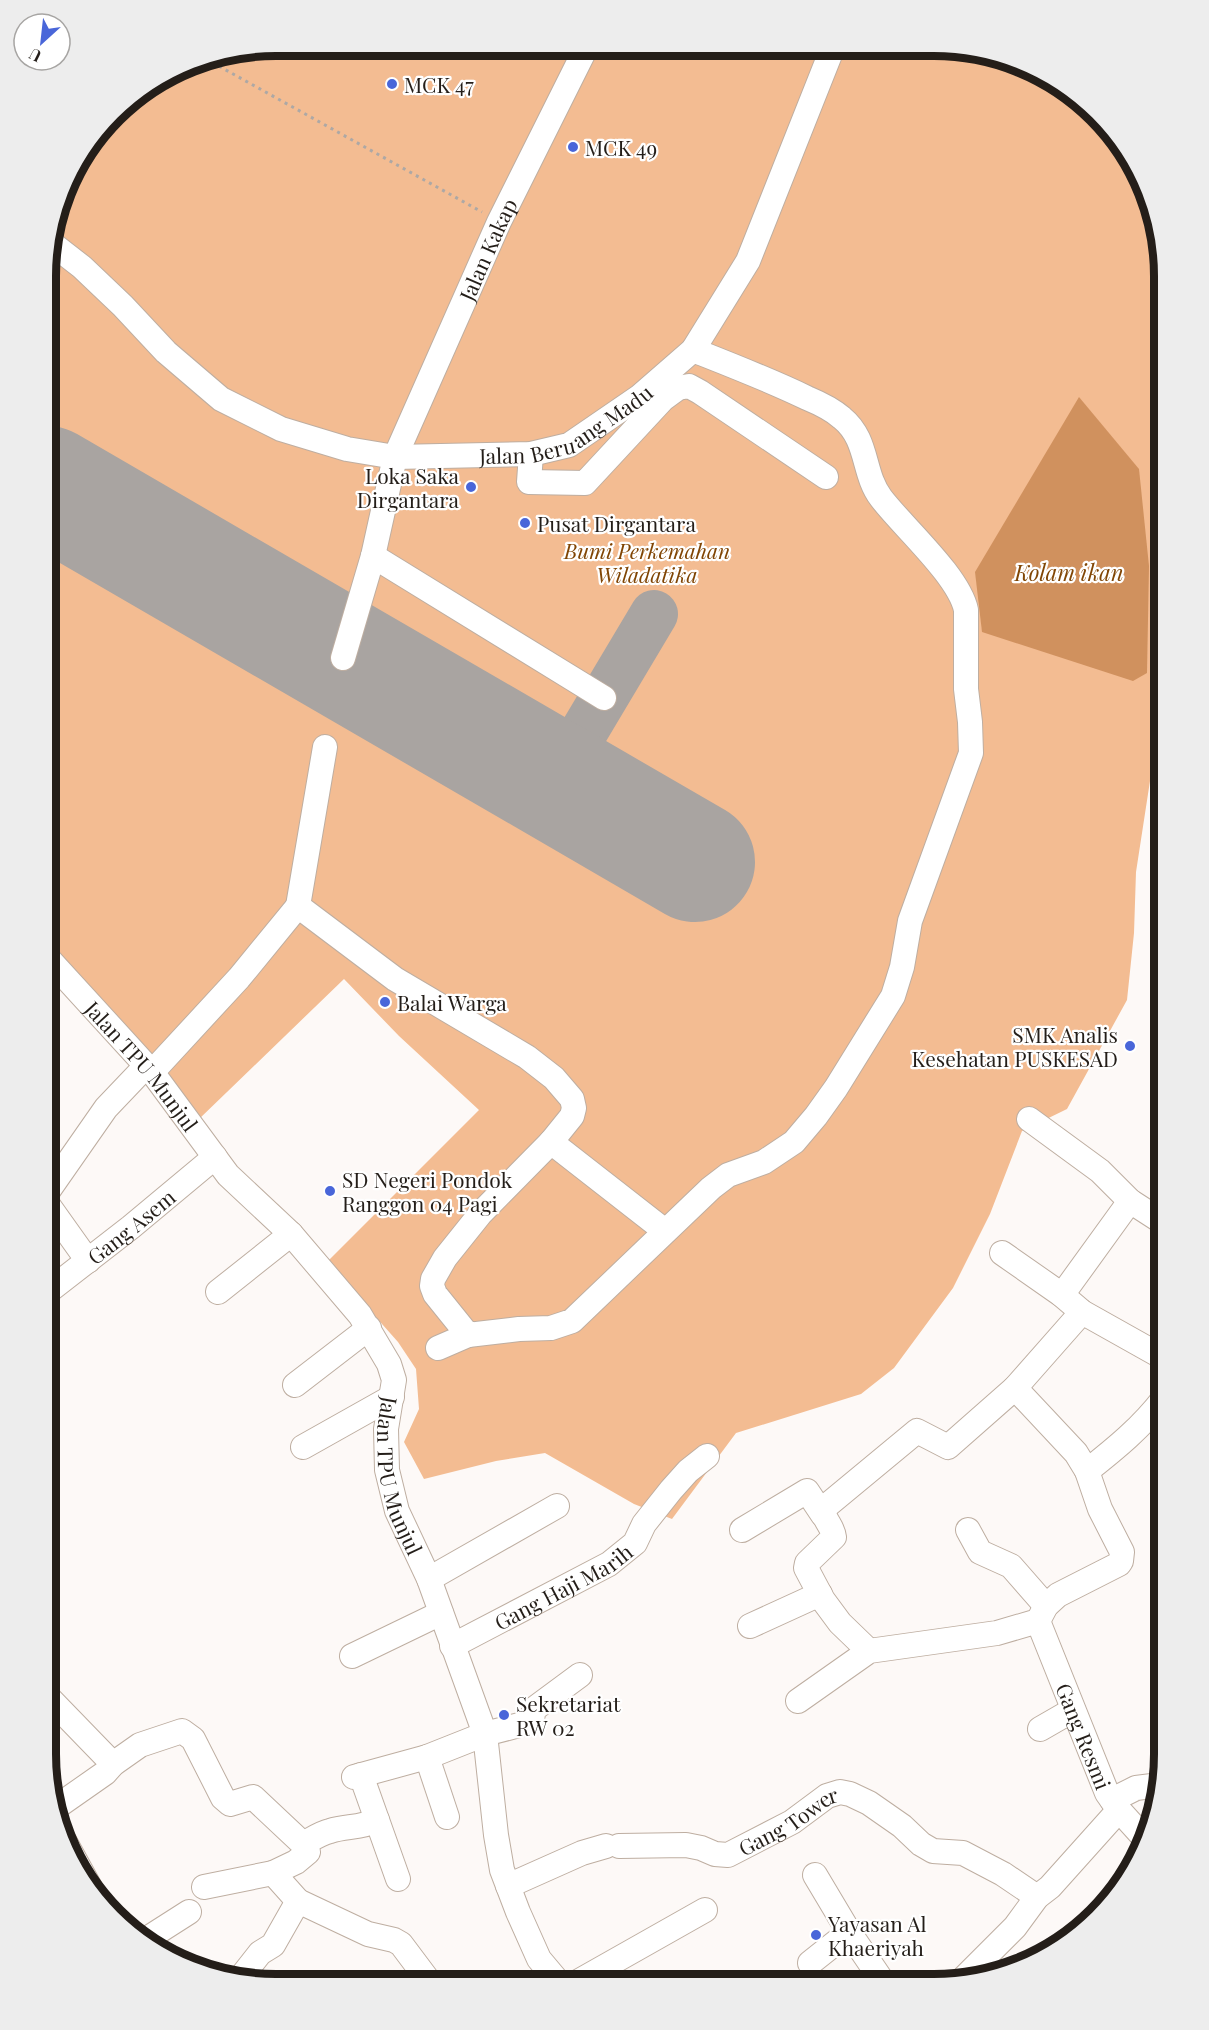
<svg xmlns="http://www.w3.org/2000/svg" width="1209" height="2030" viewBox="0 0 1209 2030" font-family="'Playfair Display',serif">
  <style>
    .green { fill: #f3bc92 }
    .water { fill: #d0915e }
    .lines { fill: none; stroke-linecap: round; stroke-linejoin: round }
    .taxiway { stroke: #a9a4a1; stroke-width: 48 }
    .runway { stroke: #a9a4a1; stroke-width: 120 }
    .minor-casing { stroke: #beaea1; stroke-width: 26 }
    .path { stroke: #ada8a5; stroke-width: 3; stroke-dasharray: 3 4.5; stroke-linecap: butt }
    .minor { stroke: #fff; stroke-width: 24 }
    .poi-dot { fill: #4966d9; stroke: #fff; stroke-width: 2 }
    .labels { text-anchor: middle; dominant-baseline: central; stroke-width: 4.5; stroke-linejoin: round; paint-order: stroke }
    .poi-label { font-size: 21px; fill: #241e19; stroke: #fff; text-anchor: start }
    .street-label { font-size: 21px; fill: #241e19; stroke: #fff }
    .park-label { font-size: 21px; font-style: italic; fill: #804504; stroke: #fff }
    .water-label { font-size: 22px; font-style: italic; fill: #814605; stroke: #fff }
    .rim { fill: none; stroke: #241e19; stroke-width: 8 }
  </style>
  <rect width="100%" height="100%" fill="#fdf9f7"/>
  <path class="green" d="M275,45L964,47L1022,63L1074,93L1117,135L1147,187L1164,275V442L1160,460L1164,474V690L1136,872L1134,933L1127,1000L1067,1109L1022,1131L990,1214L953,1288L894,1368L861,1394L736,1433L672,1519L634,1504L545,1453L496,1461L424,1479L404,1442L419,1409L416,1369L398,1342L327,1262L479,1110L399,1036L344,979L198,1120L79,975L46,944L47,245L69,173L123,102L187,62Z"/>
  <path class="water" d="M1079,397L1139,469L1149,566L1147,673L1133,681L982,632L975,572Z"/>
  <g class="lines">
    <path class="taxiway" d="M555,780L654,614"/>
    <path class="runway" d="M47,486L695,862"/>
    <g class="minor-casing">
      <g id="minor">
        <path id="s1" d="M48,243L55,246L82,267L123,306L166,352L221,399L281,429L347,449L395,457L531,454L569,445L639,397L693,350L748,261L833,47"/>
        <path d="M531,454L529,482L585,483L663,399L678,388L689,386L700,392L826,477"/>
        <path d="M373,556L604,698"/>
        <path id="s2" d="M343,658L373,556L395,457L499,222L587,46"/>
        <path d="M325,747L298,906L395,979L527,1057L554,1078L572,1099L574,1108L572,1116L551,1142L481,1213L445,1258L433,1279L432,1286L435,1294L468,1335L519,1329L551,1328L572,1321L711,1188L728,1175L764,1162L794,1142L816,1116L836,1088L893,996L902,967L910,921L971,753L970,722L966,689V610C959,576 903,527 881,498C862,473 869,440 842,418C832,409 819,403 807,398C770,380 731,365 693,350"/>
        <path id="s3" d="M46,956L152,1072L228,1175L291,1234L360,1315L389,1364L394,1380L386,1429L387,1470L397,1511L429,1579L485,1734L496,1835L502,1870L518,1912L539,1959L560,1984"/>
        <path d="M155,1069L239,978L298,906"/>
        <path d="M1029,1119L1100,1171L1130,1201L1164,1223"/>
        <path d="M551,1142L665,1231"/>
        <path d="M46,1194L106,1108L146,1066"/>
        <path d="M46,1202L88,1261"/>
        <path d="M1002,1253L1062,1295L1082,1312L1164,1358"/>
        <path d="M218,1292L291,1234"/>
        <path id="s4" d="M46,1293L131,1227L215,1157"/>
        <path d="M1062,1295L1130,1201"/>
        <path d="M438,1348L468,1335"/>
        <path d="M295,1385L369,1328"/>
        <path d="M303,1447L392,1397"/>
        <path d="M1087,1471C1115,1449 1142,1427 1164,1398"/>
        <path d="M742,1530L807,1491L823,1515"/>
        <path d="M968,1530L980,1552L1011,1566L1046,1606"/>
        <path d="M429,1579L557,1506"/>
        <path id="s5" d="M1038,1621L1107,1793L1119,1810L1147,1841"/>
        <path d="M750,1626L820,1594"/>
        <path id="s6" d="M452,1646L609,1564L635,1543L644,1524L671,1490L688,1471L707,1456"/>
        <path d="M869,1651L840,1623L823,1600L806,1568L807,1563L834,1537C833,1526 822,1519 824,1508L917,1431L948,1447L1015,1388L1082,1312"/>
        <path d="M352,1656L441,1613"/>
        <path d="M49,1698L113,1764"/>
        <path d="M798,1701L869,1651L997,1633L1038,1621L1046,1606L1058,1595L1119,1564L1121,1561L1122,1552L1100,1509L1087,1471L1076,1453L1015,1388"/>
        <path d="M1040,1729L1073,1710"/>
        <path d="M427,1757L447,1817"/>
        <path d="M361,1775L398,1879"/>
        <path d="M354,1777L427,1757L485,1734L527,1723L532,1719L534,1709L580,1675"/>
        <path d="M1112,1800L1136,1788L1160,1785"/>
        <path d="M55,1808L105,1773L113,1764L140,1745L182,1731L193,1739L223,1798L230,1804L253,1797L303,1844L308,1852L296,1862L273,1873L298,1901L368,1934L394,1940L401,1944L431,1984"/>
        <path d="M60,1833L97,1900"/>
        <path d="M303,1844C312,1839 321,1833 330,1831C346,1826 362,1828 377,1820"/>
        <path id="s7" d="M619,1846L686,1845L701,1848L715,1854L728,1855L792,1822L827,1796L840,1792L850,1794L869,1803L902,1826L921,1844L933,1851L963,1853L1003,1874L1037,1897"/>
        <path d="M815,1875L849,1932L885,1985"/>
        <path d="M508,1886L582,1853L606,1846"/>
        <path d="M204,1887L273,1873"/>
        <path d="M142,1942L189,1912"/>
        <path d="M810,1963L849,1932"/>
        <path d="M963,1979L1015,1927L1037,1897L1050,1887L1119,1810"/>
        <path d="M238,1981L260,1953L273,1945L298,1901"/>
        <path d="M574,1984L705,1910"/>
      </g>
    </g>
    <path class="path" d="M206,59L482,212"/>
    <use href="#minor" class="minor"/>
  </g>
  <g class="poi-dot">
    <circle cx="392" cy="84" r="6"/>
    <circle cx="573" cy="147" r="6"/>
    <circle cx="471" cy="487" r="6"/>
    <circle cx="525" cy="523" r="6"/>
    <circle cx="385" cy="1002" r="6"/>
    <circle cx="1130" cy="1046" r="6"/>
    <circle cx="330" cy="1191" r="6"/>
    <circle cx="504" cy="1715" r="6"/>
    <circle cx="816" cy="1935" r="6"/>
  </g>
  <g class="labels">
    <g class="poi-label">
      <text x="404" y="84">MCK 47</text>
      <text x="585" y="147">MCK 49</text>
      <text x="459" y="475" text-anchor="end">Loka Saka<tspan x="459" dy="24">Dirgantara</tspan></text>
      <text x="537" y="523">Pusat Dirgantara</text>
      <text x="397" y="1002">Balai Warga</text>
      <text x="1118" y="1034" text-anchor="end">SMK Analis<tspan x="1118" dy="24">Kesehatan PUSKESAD</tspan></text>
      <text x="342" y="1179">SD Negeri Pondok<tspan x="342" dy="24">Ranggon 04 Pagi</tspan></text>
      <text x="516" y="1703">Sekretariat<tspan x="516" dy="24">RW 02</tspan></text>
      <text x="828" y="1923">Yayasan Al<tspan x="828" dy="24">Khaeriyah</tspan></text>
    </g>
    <g class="street-label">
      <text stroke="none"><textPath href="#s2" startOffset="435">Jalan Kakap</textPath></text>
      <text stroke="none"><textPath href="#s1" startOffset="597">Jalan Beruang Madu</textPath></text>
      <text stroke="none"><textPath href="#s3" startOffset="146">Jalan TPU Munjul</textPath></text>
      <text stroke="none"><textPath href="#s4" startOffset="108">Gang Asem</textPath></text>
      <text stroke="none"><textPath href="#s3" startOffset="650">Jalan TPU Munjul</textPath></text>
      <text stroke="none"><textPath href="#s6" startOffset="126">Gang Haji Marih</textPath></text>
      <text stroke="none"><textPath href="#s5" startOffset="124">Gang Resmi</textPath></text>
      <text stroke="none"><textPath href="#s7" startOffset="180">Gang Tower</textPath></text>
    </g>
    <g class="park-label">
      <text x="647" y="550">Bumi Perkemahan<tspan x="647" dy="24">Wiladatika</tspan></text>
    </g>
    <g class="water-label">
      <text x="1069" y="572">Kolam ikan</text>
    </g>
  </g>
  <path d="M0 0H1209V2030H0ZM276 56H934A220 220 0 0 1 1154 276V1754A220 220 0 0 1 934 1974H276A220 220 0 0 1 56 1754V276A220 220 0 0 1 276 56Z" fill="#ededed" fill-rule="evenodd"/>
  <path class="rim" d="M276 56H934A220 220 0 0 1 1154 276V1754A220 220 0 0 1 934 1974H276A220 220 0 0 1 56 1754V276A220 220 0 0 1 276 56Z"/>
  <g transform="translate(42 42) rotate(207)"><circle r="28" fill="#ffffff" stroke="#a7a5a3" stroke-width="1.5"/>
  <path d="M0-4.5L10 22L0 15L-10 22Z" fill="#4966d9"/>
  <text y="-9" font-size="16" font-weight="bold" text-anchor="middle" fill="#241e19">U</text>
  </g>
</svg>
